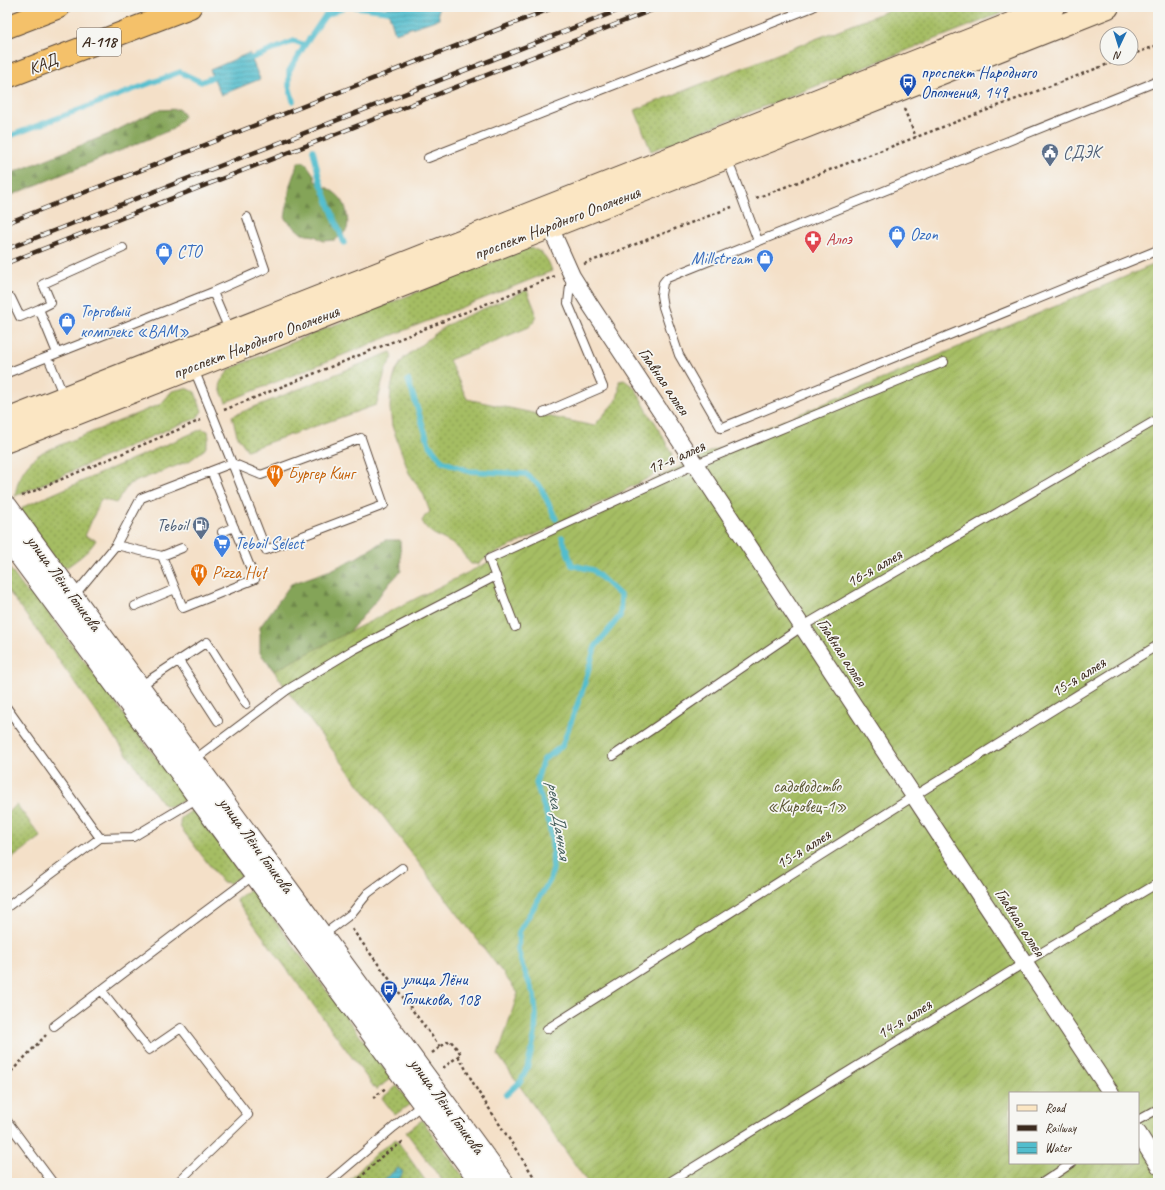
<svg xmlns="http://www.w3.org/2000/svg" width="1165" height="1190" viewBox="0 0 1165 1190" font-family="Caveat,sans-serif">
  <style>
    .grass { fill: url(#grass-dots); stroke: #707440 }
    .forest { fill: url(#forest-firs); stroke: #60673c }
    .garden { fill: url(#garden-furrows); stroke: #707440; fill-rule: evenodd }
    .water { fill: url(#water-rules); stroke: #467476 }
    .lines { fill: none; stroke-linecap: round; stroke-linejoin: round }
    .stream { stroke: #52bdcd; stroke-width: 5.5 }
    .service-casing { stroke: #574538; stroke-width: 10 }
    .minor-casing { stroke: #574538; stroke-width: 18 }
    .tertiary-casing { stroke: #574538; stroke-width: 22 }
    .secondary-casing { stroke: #574538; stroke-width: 24 }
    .motorway-casing { stroke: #574538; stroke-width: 24 }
    .path { stroke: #574538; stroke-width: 2.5; stroke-dasharray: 3 3; stroke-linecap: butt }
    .service { stroke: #fff; stroke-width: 8 }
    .minor { stroke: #fff; stroke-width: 16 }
    .tertiary { stroke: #fff; stroke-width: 20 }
    .secondary { stroke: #fbe6c3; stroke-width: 22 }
    .motorway { stroke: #f4c16a; stroke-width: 22 }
    .rail-casing { stroke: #3b2a1e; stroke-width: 4.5 }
    .rail { stroke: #f6f6f2; stroke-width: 3; stroke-dasharray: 9; stroke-linecap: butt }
    .labels { text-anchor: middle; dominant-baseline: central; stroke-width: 3.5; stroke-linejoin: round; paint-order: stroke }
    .shield { fill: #f6f6f2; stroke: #73675e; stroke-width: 1 }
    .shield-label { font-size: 16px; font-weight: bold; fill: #3b2a1e }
    .street-label { font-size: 17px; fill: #3b2a1e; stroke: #f6f6f2 }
    .transit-label { font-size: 17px; fill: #164399; stroke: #f6f6f2; text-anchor: start }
    .service-label { font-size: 17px; fill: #4e5e75; stroke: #f6f6f2; text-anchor: start }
    .shop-label { font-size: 17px; fill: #366cbe; stroke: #f6f6f2; text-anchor: start }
    .health-label { font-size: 17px; fill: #be3a42; stroke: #f6f6f2; text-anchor: start }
    .food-label { font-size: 17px; fill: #c56008; stroke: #f6f6f2; text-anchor: start }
    .park-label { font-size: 17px; fill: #5b5633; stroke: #f6f6f2 }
    .water-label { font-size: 18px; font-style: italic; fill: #435d5b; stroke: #f6f6f2 }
  </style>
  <defs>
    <pattern id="grass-dots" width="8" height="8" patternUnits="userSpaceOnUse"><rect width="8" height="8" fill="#a5bd63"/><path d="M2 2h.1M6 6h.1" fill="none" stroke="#889a51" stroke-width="1.8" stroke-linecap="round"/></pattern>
    <pattern id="forest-firs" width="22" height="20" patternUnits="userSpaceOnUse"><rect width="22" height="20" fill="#84a459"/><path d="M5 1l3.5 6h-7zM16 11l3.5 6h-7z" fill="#6d8649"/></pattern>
    <pattern id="garden-furrows" width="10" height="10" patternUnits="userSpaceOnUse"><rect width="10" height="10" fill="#a5bd63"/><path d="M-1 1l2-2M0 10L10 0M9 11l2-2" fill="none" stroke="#889a51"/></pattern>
    <pattern id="water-rules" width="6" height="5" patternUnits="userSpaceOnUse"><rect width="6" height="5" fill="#52bdcd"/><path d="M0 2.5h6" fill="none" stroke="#459aa6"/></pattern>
  </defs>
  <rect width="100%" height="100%" fill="#f6f6f2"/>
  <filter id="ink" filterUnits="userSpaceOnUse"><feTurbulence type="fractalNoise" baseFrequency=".025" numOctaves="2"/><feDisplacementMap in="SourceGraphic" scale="8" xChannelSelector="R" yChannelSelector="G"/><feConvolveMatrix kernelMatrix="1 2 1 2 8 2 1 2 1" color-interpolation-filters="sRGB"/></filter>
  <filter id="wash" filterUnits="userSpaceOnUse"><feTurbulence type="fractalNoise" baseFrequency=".012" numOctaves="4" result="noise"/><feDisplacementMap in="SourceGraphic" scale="16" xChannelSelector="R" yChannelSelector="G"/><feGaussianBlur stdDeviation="0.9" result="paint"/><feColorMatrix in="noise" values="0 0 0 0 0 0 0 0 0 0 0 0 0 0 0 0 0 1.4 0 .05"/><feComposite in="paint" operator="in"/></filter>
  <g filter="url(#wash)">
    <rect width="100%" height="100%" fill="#f4e0c8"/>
    <path class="grass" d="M897,7H1017L651,151L635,110Z
      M528,248C542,249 548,258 552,271L226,402L220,389L221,381L230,369L302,338Z
      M527,290L535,310L536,319L529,327L449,360L467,399L594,426L617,399L619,391V381L624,380L635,388L650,416L655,422L672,454L670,461L660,472L565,521L489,556L478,564H471C466,559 463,553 459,549C448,538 429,537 422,521L425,516L430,512L423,493L409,473L392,426L390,408L391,388L396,370L404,358L444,327L455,321Z
      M391,352L393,358C381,371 383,389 376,405L247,450L237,435L232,416Z
      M185,388L195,392L202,411L197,418L173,427L15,496C18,476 26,462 43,452L161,404L172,391Z
      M202,429L208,431L209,438L205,449L189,461L129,484L116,503L101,499L85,536L96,540C89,552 78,559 67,567H60L21,512L23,507Z
      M7,565L28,594L32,591L186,798C177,804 173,810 163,804L7,589Z
      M17,805L41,837L7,862V812Z
      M194,809L241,875L230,883L222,882L181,828L180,823L181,818Z
      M251,888L391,1078L376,1090L236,900Z
      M397,1086L410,1104L395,1115L382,1098Z
      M422,1120L468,1183H444L406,1132Z
      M396,1139L427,1183H397L403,1172L398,1168L380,1183H347L376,1153Z"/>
    <path class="forest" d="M179,109L184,116L173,129L7,197V175L109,134L157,110Z
      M298,162H305L314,175L315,181C331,190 346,196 347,216C348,220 348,225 347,229C345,233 339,237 335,240L323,241L315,236L302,234L285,219L290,185Z
      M385,540H400L401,571L384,589L375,602L349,632L274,671L260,653V627L291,584L331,570L356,558Z"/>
    <path class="garden" d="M1158,263V1183H588L498,1055L518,993L292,697L274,671L349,632L707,453ZM1010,1093H1138V1163H1010Z"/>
    <path class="water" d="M387,7H438L439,19L395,33Z
      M249,53L260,79L221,95L210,70Z
      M398,1168L403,1172L397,1183H380Z"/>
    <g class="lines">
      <path class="stream" d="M356,7L388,11
        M252,58L294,41L305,45
        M293,101L289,86V71L305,45L325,16L345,7
        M7,137L180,72L201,82L213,77
        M313,150L320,181L344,243
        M408,380L429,444L442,461L469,471L526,474L540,486L556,519
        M506,1095L521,1081L527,1068L532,1049L535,1034L536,1015L534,995L522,965L518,950L519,932L550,880L553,869L552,842L548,819L536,783L543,760L562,746L582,692L595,647L620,616L621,596L593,570L572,565L562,537"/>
    </g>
  </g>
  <g filter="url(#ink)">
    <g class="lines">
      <g class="service-casing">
        <path id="service" d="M1158,81L667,278L663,283L661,295L663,307L679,355L721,428L1158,250
          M428,158L813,7
          M727,158L758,241
          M213,292L265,269L247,217
          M7,300L11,298L20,317L39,309L57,353
          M39,309L51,303L43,284L123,248
          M48,357L64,397
          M7,373L213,292L230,332
          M543,413L603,387L568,303L571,277
          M222,532L234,527
          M116,545L162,556L182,548
          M162,556L183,608L255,579L211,471
          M73,597L116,545L141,498L232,463L261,475L361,438L384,505L266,550C242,488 218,427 193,367
          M135,606L175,589
          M515,627L489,559L696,464L944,362
          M179,661L218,721
          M140,686L207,642L246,704
          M7,708L100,838L7,907
          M613,756L803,626L1158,419
          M194,760L287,690L353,650L496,576
          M100,838L133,837L198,798
          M323,935L351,914L368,893L402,868
          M102,991L149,1050L181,1028L248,1115L177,1183
          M54,1026L195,919L254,875
          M547,1029L914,796L1158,645
          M1138,1120L1158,1109
          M7,1121L53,1183
          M328,1183L394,1127L423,1104
          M668,1183L1024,963L1158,883
          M1042,1183L1072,1163"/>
      </g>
      <g class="minor-casing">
        <path id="minor" d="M550,227L572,276L589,303C764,566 935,831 1111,1093
          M1138,1133L1158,1165"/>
      </g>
      <g class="tertiary-casing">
        <path id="tertiary" d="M7,506L504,1183
          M7,539L178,770L198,798L481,1183"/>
      </g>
      <g class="secondary-casing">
        <path id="secondary" d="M7,420L1053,7
          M7,441C373,293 742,154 1108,7"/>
      </g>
      <g class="motorway-casing">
        <path id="motorway" d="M7,27L59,7
          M7,77L190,7"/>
      </g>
      <path class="path" d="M1131,55L1158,45
        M904,109L916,137
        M756,198L1124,58
        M584,264L732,207
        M224,410L555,276
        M22,496L201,420
        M352,929L440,1047
        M432,1053L450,1040L461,1054L443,1068
        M458,1056L463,1064L477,1090L538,1183
        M7,1076L46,1035
        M373,1098L387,1087
        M355,1183L381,1157L404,1141"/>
      <use href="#service" class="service"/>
      <use href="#minor" class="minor"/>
      <use href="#tertiary" class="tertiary"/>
      <use href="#secondary" class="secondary"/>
      <use href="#motorway" class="motorway"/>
      <g class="rail-casing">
        <path id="rail" d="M7,223L555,7
          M7,249L627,7
          M7,263L660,7"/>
      </g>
      <use href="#rail" class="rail"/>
    </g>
  </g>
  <defs>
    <g id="bus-pin" transform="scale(0.9)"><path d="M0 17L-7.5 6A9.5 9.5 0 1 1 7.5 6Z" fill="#1a4fb4" stroke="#f6f6f2"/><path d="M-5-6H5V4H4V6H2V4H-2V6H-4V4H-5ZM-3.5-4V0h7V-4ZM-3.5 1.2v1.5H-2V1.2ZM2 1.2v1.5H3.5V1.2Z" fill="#fff"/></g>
    <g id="civic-pin" transform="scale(0.9)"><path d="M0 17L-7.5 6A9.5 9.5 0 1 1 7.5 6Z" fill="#5c6f8a" stroke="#f6f6f2"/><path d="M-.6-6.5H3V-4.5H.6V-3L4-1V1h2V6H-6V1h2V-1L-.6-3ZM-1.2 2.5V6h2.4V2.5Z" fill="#fff"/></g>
    <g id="shop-pin" transform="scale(0.9)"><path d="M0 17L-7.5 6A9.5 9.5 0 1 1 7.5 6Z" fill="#3f7fe0" stroke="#f6f6f2"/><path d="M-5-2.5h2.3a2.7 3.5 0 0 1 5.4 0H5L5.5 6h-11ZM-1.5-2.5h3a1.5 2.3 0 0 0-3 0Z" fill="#fff"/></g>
    <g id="pharmacy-pin" transform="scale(0.9)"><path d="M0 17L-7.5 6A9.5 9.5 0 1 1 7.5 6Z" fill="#e0444e" stroke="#f6f6f2"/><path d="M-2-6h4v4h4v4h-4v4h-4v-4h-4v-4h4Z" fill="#fff"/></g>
    <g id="restaurant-pin" transform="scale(0.9)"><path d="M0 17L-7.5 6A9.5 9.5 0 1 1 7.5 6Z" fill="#e8710a" stroke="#f6f6f2"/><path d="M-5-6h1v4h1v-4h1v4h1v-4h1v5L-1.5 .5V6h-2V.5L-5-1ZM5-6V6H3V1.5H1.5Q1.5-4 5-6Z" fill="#fff"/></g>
    <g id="fuel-pin" transform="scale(0.9)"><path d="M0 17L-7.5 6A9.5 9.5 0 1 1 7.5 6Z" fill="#5c6f8a" stroke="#f6f6f2"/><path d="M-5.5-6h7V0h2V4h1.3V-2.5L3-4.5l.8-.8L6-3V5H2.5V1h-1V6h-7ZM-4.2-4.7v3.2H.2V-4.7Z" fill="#fff"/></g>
    <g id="supermarket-pin" transform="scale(0.9)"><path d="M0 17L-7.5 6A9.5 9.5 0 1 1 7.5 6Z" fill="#3f7fe0" stroke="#f6f6f2"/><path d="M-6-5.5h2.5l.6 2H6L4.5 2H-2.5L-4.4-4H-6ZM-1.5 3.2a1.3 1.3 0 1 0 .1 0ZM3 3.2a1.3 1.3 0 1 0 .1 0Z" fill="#fff"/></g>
  </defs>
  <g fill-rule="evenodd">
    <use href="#bus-pin" x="908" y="82"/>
    <use href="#civic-pin" x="1050" y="152"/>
    <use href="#shop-pin" x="897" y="234"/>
    <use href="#pharmacy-pin" x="813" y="239"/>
    <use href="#shop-pin" x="164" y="251"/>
    <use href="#shop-pin" x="765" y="258"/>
    <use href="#shop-pin" x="67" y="321"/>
    <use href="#restaurant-pin" x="275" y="473"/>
    <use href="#fuel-pin" x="201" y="525"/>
    <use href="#supermarket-pin" x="222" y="543"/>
    <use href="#restaurant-pin" x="199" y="572"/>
    <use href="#bus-pin" x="389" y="989"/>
  </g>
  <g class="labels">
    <rect class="shield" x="77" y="28" width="44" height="28" rx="3"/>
    <g class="shield-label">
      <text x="99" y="42">А-118</text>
    </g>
    <g class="street-label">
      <text transform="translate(43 64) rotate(-21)">КАД</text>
      <text transform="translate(557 223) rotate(-21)">проспект Народного Ополчения</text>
      <text transform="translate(256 342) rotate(-21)">проспект Народного Ополчения</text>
      <text transform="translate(664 381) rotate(56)">Главная аллея</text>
      <text transform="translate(676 457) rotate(-24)">17-я аллея</text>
      <text transform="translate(874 568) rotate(-30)">16-я аллея</text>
      <text transform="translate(64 583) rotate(54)">улица Лёни Голикова</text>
      <text transform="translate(842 652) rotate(57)">Главная аллея</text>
      <text transform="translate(1078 677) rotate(-32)">15-я аллея</text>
      <text transform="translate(256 845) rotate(54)">улица Лёни Голикова</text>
      <text transform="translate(803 849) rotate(-32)">15-я аллея</text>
      <text transform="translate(1020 922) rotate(57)">Главная аллея</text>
      <text transform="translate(904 1019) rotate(-32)">14-я аллея</text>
      <text transform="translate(447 1106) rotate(54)">улица Лёни Голикова</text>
    </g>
    <g class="transit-label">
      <text x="921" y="72">проспект Народного<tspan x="921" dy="20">Ополчения, 149</tspan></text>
      <text x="402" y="979">улица Лёни<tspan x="402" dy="20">Голикова, 108</tspan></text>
    </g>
    <g class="service-label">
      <text x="1063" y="152">СДЭК</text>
      <text x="188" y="525" text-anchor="end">Teboil</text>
    </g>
    <g class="shop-label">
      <text x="910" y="234">Ozon</text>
      <text x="177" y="251">СТО</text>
      <text x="752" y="258" text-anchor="end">Millstream</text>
      <text x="80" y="311">Торговый<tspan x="80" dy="20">комплекс «ВАМ»</tspan></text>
      <text x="235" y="543">Teboil Select</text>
    </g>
    <g class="health-label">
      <text x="826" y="239">Алоэ</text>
    </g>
    <g class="food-label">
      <text x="288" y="473">Бургер Кинг</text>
      <text x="212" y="572">Pizza Hut</text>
    </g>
    <g class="park-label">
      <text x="807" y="786">садоводство<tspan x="807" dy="20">«Кировец-1»</tspan></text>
    </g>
    <g class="water-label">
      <text transform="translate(559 820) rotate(81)">река Дачная</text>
    </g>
  </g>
  <rect width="1165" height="1190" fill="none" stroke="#f6f6f2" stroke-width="24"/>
  <rect x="1009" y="1092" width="130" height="72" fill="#f6f6f2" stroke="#aba49d"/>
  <rect x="1017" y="1105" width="20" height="6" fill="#fbe6c3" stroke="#aba49d"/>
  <text x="1045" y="1112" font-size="12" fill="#3b2a1e">Road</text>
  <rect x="1017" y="1125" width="20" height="6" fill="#3b2a1e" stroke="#aba49d"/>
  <text x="1045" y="1132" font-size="12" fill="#3b2a1e">Railway</text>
  <rect x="1017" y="1142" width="20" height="12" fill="url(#water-rules)" stroke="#aba49d"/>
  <text x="1045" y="1152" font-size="12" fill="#3b2a1e">Water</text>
  <g transform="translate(1119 46) rotate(184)"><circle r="19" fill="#f6f6f2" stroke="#aba49d"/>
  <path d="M0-3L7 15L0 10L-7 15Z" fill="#1f6fb2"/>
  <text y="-6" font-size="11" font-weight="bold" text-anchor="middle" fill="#3b2a1e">N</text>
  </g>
</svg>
